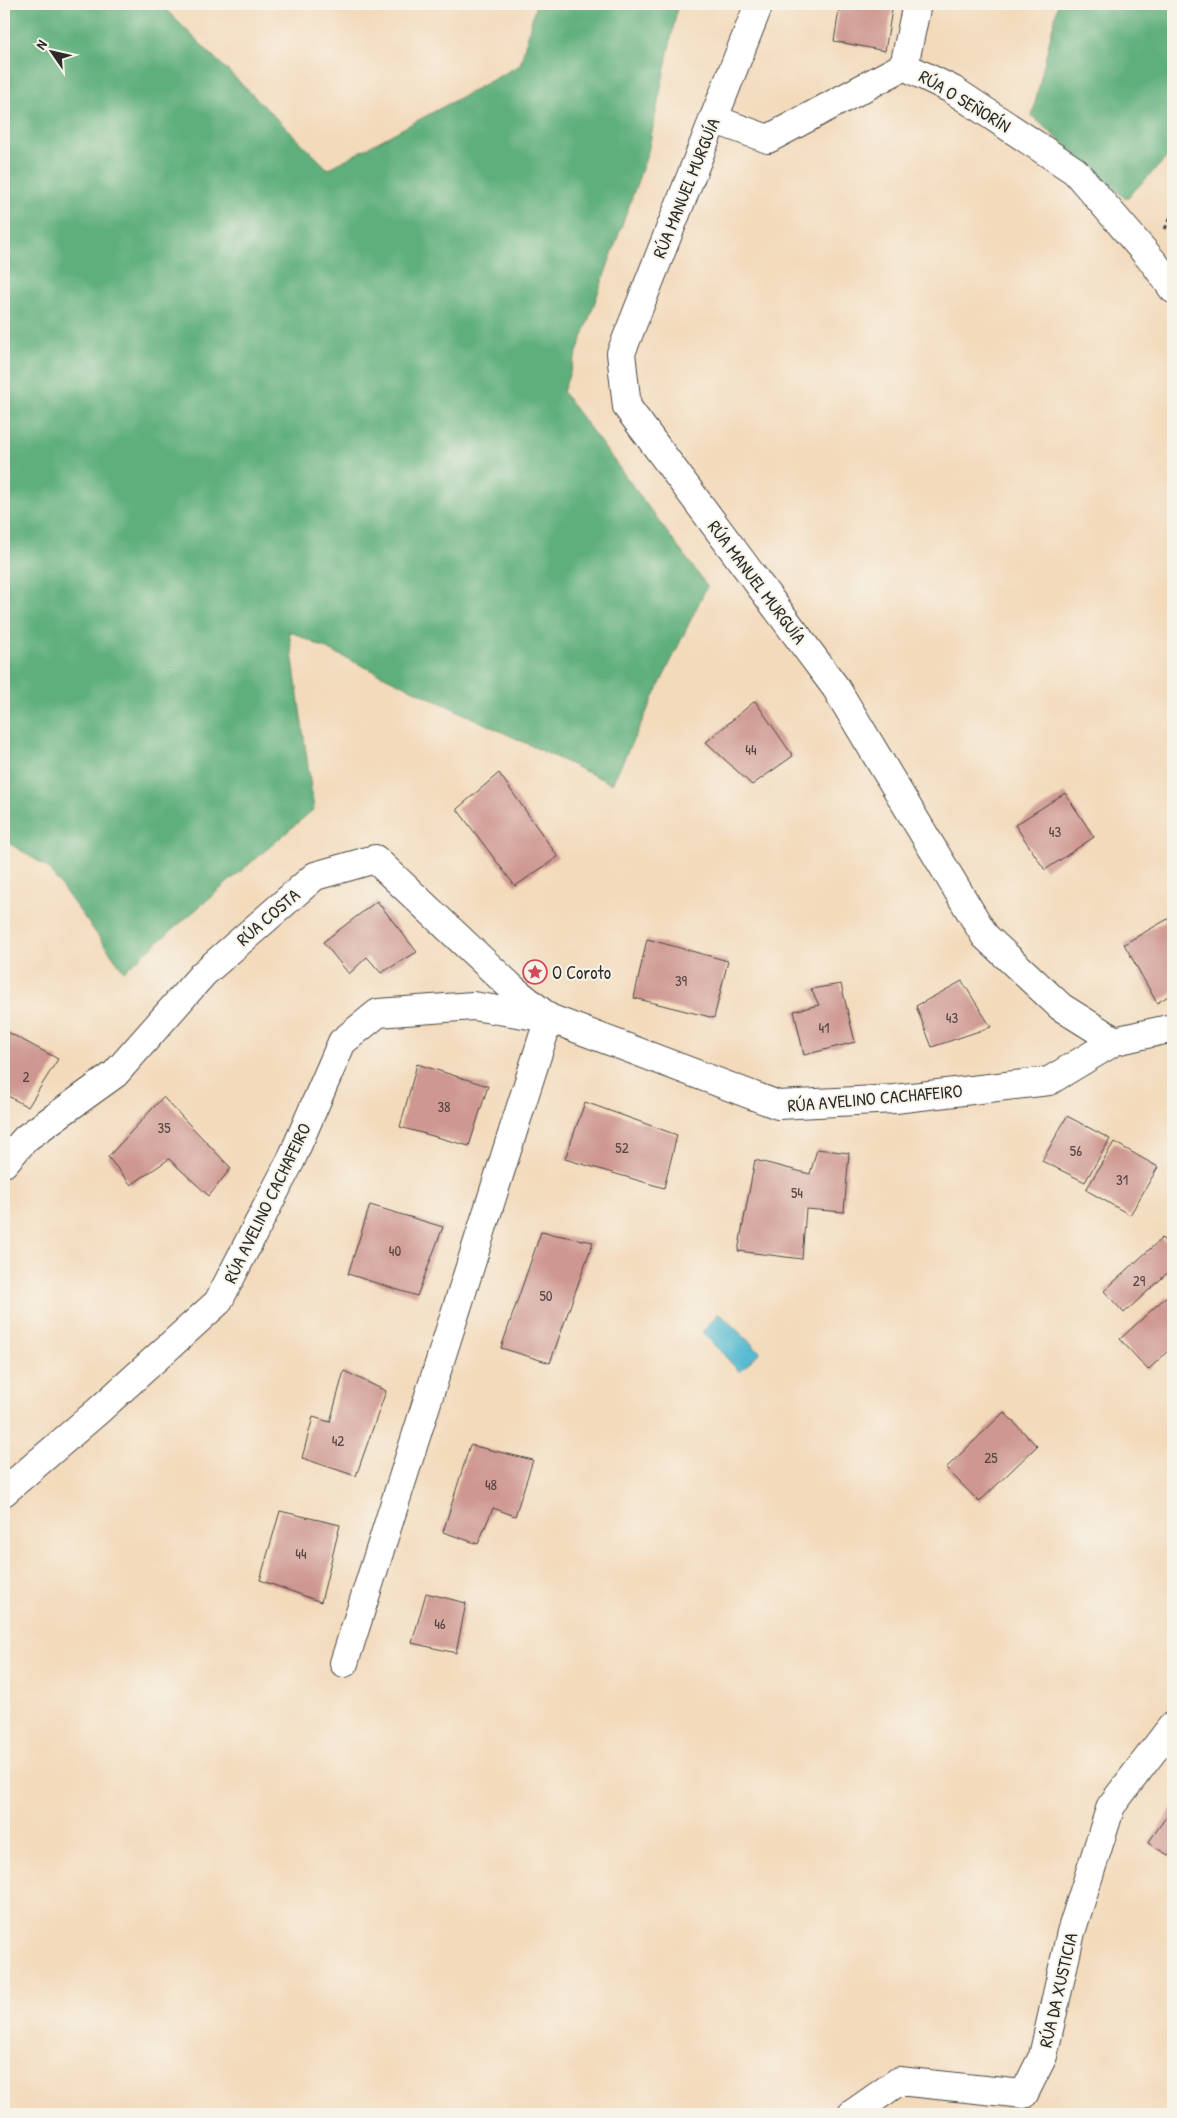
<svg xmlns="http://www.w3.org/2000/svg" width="1177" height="2118" viewBox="0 0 1177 2118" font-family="'Patrick Hand',sans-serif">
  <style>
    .forest { fill: #5eaf7b; stroke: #446d53 }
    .water { fill: #52b9d0; stroke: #3e727e }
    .building { fill: #ce9790 }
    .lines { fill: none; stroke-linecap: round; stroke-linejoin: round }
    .street-casing { stroke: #494541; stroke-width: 30 }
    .path { stroke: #494541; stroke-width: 3; stroke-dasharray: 4 4; stroke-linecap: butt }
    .street { stroke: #fff; stroke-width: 28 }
    .labels { text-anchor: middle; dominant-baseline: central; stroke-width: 4; stroke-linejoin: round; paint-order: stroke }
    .number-label { font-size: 15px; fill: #544644 }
    .street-label { font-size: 18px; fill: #2b2b2b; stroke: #f7f3e8 }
    .poi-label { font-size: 18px; fill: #2b2b2b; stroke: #f7f3e8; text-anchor: start }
  </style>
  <rect width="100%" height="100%" fill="#f7f3e8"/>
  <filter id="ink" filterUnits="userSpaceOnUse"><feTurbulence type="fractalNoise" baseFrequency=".02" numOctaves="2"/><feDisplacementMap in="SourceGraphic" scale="10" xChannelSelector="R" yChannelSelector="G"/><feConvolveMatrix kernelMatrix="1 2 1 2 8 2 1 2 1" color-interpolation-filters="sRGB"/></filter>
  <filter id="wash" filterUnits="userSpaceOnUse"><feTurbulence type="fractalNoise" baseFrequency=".0096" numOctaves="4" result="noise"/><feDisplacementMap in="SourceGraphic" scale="20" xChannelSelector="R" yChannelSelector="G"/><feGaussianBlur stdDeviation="1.12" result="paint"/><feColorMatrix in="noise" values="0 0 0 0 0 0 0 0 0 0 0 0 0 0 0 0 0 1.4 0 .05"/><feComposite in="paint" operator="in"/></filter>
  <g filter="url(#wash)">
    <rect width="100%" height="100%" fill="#f3dabb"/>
    <path class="forest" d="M13,4H160L328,169L520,65L536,4H678L648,152L563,392L707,586L612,784L289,631L314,809L124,971L47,867L4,840V7Z
      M1058,4H1173V152L1126,199L1032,116Z"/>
    <path class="water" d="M719,1313L760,1352L740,1372L702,1332Z"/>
    <g id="blocks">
      <path class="building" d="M840,4H893L885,51L834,41Z
        M755,701L793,756L752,785L706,742Z
        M499,773L558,857L515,886L457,809Z
        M1065,793L1094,837L1045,870L1015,825Z
        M377,901L417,952L381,973L367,957L349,974L323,942Z
        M1173,916V993L1157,1003L1124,944Z
        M647,939L728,961L714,1018L634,998Z
        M962,981L991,1027L932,1047L916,1006Z
        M841,984L855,1042L804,1055L794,1011L819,1005L811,989Z
        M4,1030L58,1059L28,1107L4,1094Z
        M417,1064L488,1086L469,1146L400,1127Z
        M163,1097L231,1168L209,1196L169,1159L131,1185L108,1157Z
        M585,1102L677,1135L664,1188L565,1159Z
        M1067,1116L1110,1139L1085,1182L1042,1161Z
        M1114,1142L1158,1167L1130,1215L1086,1190Z
        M817,1149L849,1153L844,1212L806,1209L802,1259L738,1251L755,1160L810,1174Z
        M370,1205L443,1227L417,1296L348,1274Z
        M541,1232L593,1242L550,1363L501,1348Z
        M1162,1238L1173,1250V1268L1124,1313L1104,1291Z
        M1167,1296L1173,1303V1346L1148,1370L1120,1339Z
        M344,1371L386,1391L356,1476L302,1458L313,1417L330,1422Z
        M1004,1412L1037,1446L979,1502L946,1468Z
        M470,1445L533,1460L515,1516L493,1508L478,1544L443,1532Z
        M280,1511L340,1525L321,1602L260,1580Z
        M426,1593L466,1603L456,1653L412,1643Z
        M1173,1807V1858L1148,1843Z"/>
    </g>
  </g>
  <g filter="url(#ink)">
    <use href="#blocks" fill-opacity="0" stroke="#494541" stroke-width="1"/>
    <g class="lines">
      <g class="street-casing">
        <path id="street" d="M759,4L621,353L627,407L836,688L985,936L1061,1007L1115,1041L1173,1028
          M904,66L917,4
          M713,119L768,139L904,66L953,90L1075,171L1155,264L1173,289
          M4,1163L26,1138L115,1074L203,974L315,876L375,859L512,988L549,1018L344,1663
          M4,1492L98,1411L218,1302L291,1160L342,1042L378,1013L473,1006L549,1018L778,1105L895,1099L1049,1081L1115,1041
          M852,2114L899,2081L1024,2094L1043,2056L1071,1932L1111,1806L1173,1725"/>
      </g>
      <path class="path" d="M1165,229L1173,212"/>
      <use href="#street" class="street"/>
    </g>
  </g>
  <defs>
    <g id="sight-ring" transform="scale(1.25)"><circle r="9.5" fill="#f7f3e8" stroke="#d1495b" stroke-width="1.5"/><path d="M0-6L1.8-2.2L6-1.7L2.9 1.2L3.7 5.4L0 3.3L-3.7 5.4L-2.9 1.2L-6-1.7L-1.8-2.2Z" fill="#d1495b"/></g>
  </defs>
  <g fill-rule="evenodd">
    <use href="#sight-ring" x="535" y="972"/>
  </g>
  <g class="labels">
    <g class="number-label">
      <text x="751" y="749">44</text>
      <text x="1055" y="831">43</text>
      <text x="681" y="980">39</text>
      <text x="952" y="1017">43</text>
      <text x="824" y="1027">41</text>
      <text x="26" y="1076">2</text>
      <text x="444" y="1106">38</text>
      <text x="164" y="1127">35</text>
      <text x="622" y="1147">52</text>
      <text x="1076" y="1150">56</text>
      <text x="1122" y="1179">31</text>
      <text x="797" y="1192">54</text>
      <text x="395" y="1250">40</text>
      <text x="1139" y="1280">29</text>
      <text x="546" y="1295">50</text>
      <text x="338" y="1440">42</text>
      <text x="991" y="1457">25</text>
      <text x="491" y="1484">48</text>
      <text x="301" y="1553">44</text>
      <text x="440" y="1623">46</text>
    </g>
    <g class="street-label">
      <text transform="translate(965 101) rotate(31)">RÚA O SEÑORÍN</text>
      <text transform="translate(686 188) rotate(-68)">RÚA MANUEL MURGUÍA</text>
      <text transform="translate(757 582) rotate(53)">RÚA MANUEL MURGUÍA</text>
      <text transform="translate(268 917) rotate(-41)">RÚA COSTA</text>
      <text transform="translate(875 1098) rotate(-5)">RÚA AVELINO CACHAFEIRO</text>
      <text transform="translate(267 1203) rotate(-64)">RÚA AVELINO CACHAFEIRO</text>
      <text transform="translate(1058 1990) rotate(-77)">RÚA DA XUSTICIA</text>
    </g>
    <g class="poi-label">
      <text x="552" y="972">O Coroto</text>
    </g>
  </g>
  <rect width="1177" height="2118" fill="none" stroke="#f7f3e8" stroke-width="20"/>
  <g transform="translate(52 52) rotate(304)" stroke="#f7f3e8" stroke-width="4" paint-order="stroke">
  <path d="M0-4L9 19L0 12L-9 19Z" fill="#2b2b2b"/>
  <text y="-8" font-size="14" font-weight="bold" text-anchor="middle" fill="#2b2b2b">N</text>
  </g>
</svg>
